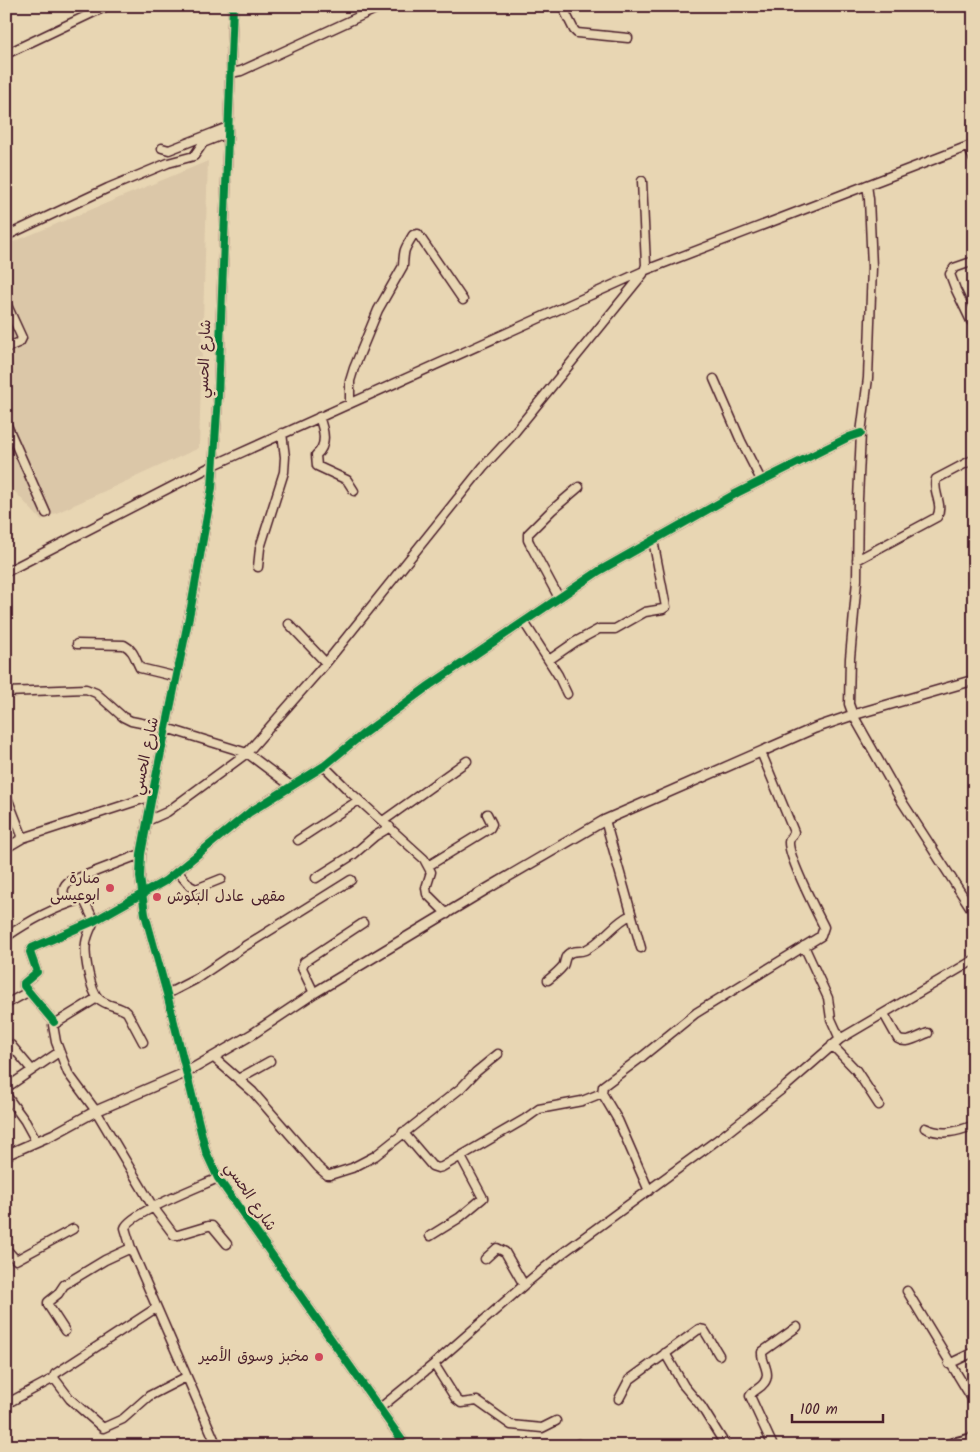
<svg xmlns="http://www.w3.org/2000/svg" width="980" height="1452" viewBox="0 0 980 1452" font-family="Kalam,'Playpen Sans Arabic',sans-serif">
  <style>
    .built { fill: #dbc7a8 }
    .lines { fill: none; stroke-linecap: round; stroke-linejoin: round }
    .minor-casing { stroke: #4a1f2b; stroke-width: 11 }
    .major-casing { stroke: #4a1f2b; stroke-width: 12 }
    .highway-casing { stroke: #4a1f2b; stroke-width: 15 }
    .minor { stroke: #e8d6b3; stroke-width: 8 }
    .major { stroke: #e8d6b3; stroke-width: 9 }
    .highway { stroke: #e8d6b3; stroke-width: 11 }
    .cycleway-casing { stroke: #e8d6b3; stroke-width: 11 }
    .cycleway { stroke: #00873e; stroke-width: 8 }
    .poi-dot { fill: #d1495b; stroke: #e8d6b3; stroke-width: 2 }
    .labels { text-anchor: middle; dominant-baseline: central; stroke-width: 5; stroke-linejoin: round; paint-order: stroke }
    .street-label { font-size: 15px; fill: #4a1f2b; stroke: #e8d6b3 }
    .poi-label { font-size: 15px; fill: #4a1f2b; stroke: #e8d6b3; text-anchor: end }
  </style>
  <rect width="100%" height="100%" fill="#e8d6b3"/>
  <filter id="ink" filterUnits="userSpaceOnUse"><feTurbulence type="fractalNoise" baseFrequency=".02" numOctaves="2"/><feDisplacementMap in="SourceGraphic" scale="10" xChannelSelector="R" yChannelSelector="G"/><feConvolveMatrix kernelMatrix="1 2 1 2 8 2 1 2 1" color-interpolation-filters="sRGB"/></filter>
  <g filter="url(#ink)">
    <path class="built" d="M208,161L199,448L41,520L6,482V245Z"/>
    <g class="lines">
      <g class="minor-casing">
        <path id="minor" d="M233,6L218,396L212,488L191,607L152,796L141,854L140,877L145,914L167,994L206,1152L218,1178L406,1446
          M562,6L574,30L577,33L628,38
          M6,54L107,6
          M231,73L241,71L382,6
          M968,146L974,160
          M162,148L169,150L228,127
          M867,185L869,199L872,267L868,378L861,433L858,499L857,580L850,658L849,704L853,715L901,800L974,913
          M6,236L108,188L168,163L194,156L203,143L228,133
          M6,303L22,338L20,342L6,348
          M971,321L956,290L950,274L954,268L974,261
          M714,379L741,441L761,480
          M350,403V381L354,368L378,310L403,266C404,249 404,250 413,235L418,234L463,300
          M319,417C324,430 328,445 316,455L317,466L347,480L354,491
          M6,423L46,513
          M857,560L937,517C944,504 932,492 936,479L974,459
          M258,567L260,548L284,472L285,457L282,433
          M6,572L214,465L646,270L974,144
          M559,598L530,544L528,540V534L552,510L579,487
          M524,622L558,675L567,694
          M289,624L326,663
          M77,644L124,645C134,650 135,659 140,668L177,677
          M549,660L575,642L599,629H615L645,612L663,609L666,607L653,540
          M6,692L86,689L96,693L123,717L131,721L166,728L247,753L291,786
          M324,766L350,792L424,859L431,872L426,888L427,894L447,914
          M6,795L23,838
          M605,820L641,948
          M147,821L167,812L247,753L326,663L483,467L510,438L643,274L646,265L642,181
          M383,821L467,761
          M298,840L359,800
          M6,848L23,838L152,796
          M428,866L490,828L492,824L487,814
          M177,871L190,886L196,889L221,879
          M316,878L354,854L375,836L390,827
          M68,904C64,896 60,889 68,882L141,854
          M6,937C29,921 53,908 80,900L85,902L94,921C91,928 87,935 86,943C84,955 90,991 99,999C107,1006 118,1006 127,1012L143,1042
          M804,946L828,998L831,1019L840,1039
          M548,980C553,976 559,971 563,966C565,963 564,959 567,955C573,949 578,953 585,950C603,942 614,922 631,915
          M314,993L302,968L304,962L363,923
          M167,994L196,979L245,946L351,880
          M97,998L53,1025L56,1042L68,1073L96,1111L153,1207L174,1235H178L208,1226H212L227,1244
          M6,1004L28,992
          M884,1014L898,1039C907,1045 919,1036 928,1033
          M54,1022L24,986V983L37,972L30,952L32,948L94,921L165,881L250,812L324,766L363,734L430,685L599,571L737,493L849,437L861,433
          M832,1045L856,1070L879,1105
          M6,1046L11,1045L32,1070
          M213,1057L253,1092L318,1167L327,1175H330L352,1168L375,1156L461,1088L476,1072L498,1054
          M238,1079L270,1061
          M6,1088L59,1052
          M6,1095L25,1121L36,1141
          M925,1128C942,1136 957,1132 974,1125
          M403,1132L432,1166L438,1168L442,1167L525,1119L539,1109L582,1101L602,1093
          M649,1191L618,1120L602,1093L603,1086L643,1056L696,1013L821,936L824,927C816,911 788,857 789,842C790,838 792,835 794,832L761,752
          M430,1236L459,1218L483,1198L461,1157
          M6,1249L16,1260L73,1229
          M485,1259L497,1248L505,1252L524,1285
          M907,1291L974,1402
          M65,1331L48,1305V1302L58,1294L64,1285L72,1280L105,1260L131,1248
          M665,1353L684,1386L701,1406L726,1446
          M434,1364L456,1399L461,1403L477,1401L511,1425L542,1428L556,1421
          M949,1364L974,1352
          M54,1378L70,1399L103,1428L123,1419L149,1396L186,1377
          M619,1399L629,1380L699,1329L704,1330L719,1355
          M6,1404L54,1378L55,1374L156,1308
          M380,1408L434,1364L524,1285L560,1255L724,1135L786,1086L840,1039L974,960
          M578,1444L579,1446
          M217,1446L131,1248L125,1228C130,1213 201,1186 218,1178
          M286,1446L291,1444
          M773,1446L750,1396C753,1390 760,1389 764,1383C772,1373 761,1362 762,1352L797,1327"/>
      </g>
      <g class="major-casing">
        <path id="major" d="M6,1155L54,1134L96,1111L187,1072L213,1057L251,1035L314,993L485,890L605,820L815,728L853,715L974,680"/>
      </g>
      <g class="highway-casing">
        <path id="highway" d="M947,1446L974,1439"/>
      </g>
      <use href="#minor" class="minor"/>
      <use href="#major" class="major"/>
      <use href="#highway" class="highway"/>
      <g class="cycleway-casing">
        <path id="cycleway" d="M233,6L218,396L212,488L191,607L152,796L141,854L140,877L145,914L167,994L206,1152L218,1178L406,1446
          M54,1022L24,986V983L37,972L30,952L32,948L94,921L165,881L250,812L324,766L363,734L430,685L599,571L737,493L849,437L861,433"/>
      </g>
      <use href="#cycleway" class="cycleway"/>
    </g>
  </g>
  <g class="poi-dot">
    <circle cx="110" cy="888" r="5"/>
    <circle cx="157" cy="897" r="5"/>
    <circle cx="319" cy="1357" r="5"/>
  </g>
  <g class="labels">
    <g class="street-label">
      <text transform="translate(205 359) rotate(-88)">شارع الحسي</text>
      <text transform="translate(146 756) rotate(-78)">شارع الحسي</text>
      <text transform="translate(250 1197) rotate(56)">شارع الحسي</text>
    </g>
    <g class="poi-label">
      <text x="100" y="879">منارة<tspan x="100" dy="17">ابوعيسى</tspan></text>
      <text x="167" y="897" text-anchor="start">مقهى عادل البكوش</text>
      <text x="309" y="1357">مخبز وسوق الأمير</text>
    </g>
  </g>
  <rect width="980" height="1452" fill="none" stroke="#e8d6b3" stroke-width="25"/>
  <rect x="12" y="12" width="955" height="1427" fill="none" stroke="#4a1f2b" stroke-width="2" filter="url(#ink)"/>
  <path d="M792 1414v8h91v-8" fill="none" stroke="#4a1f2b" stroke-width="2.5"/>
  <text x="800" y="1414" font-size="15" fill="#4a1f2b" stroke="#e8d6b3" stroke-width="4" paint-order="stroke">100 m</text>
</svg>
